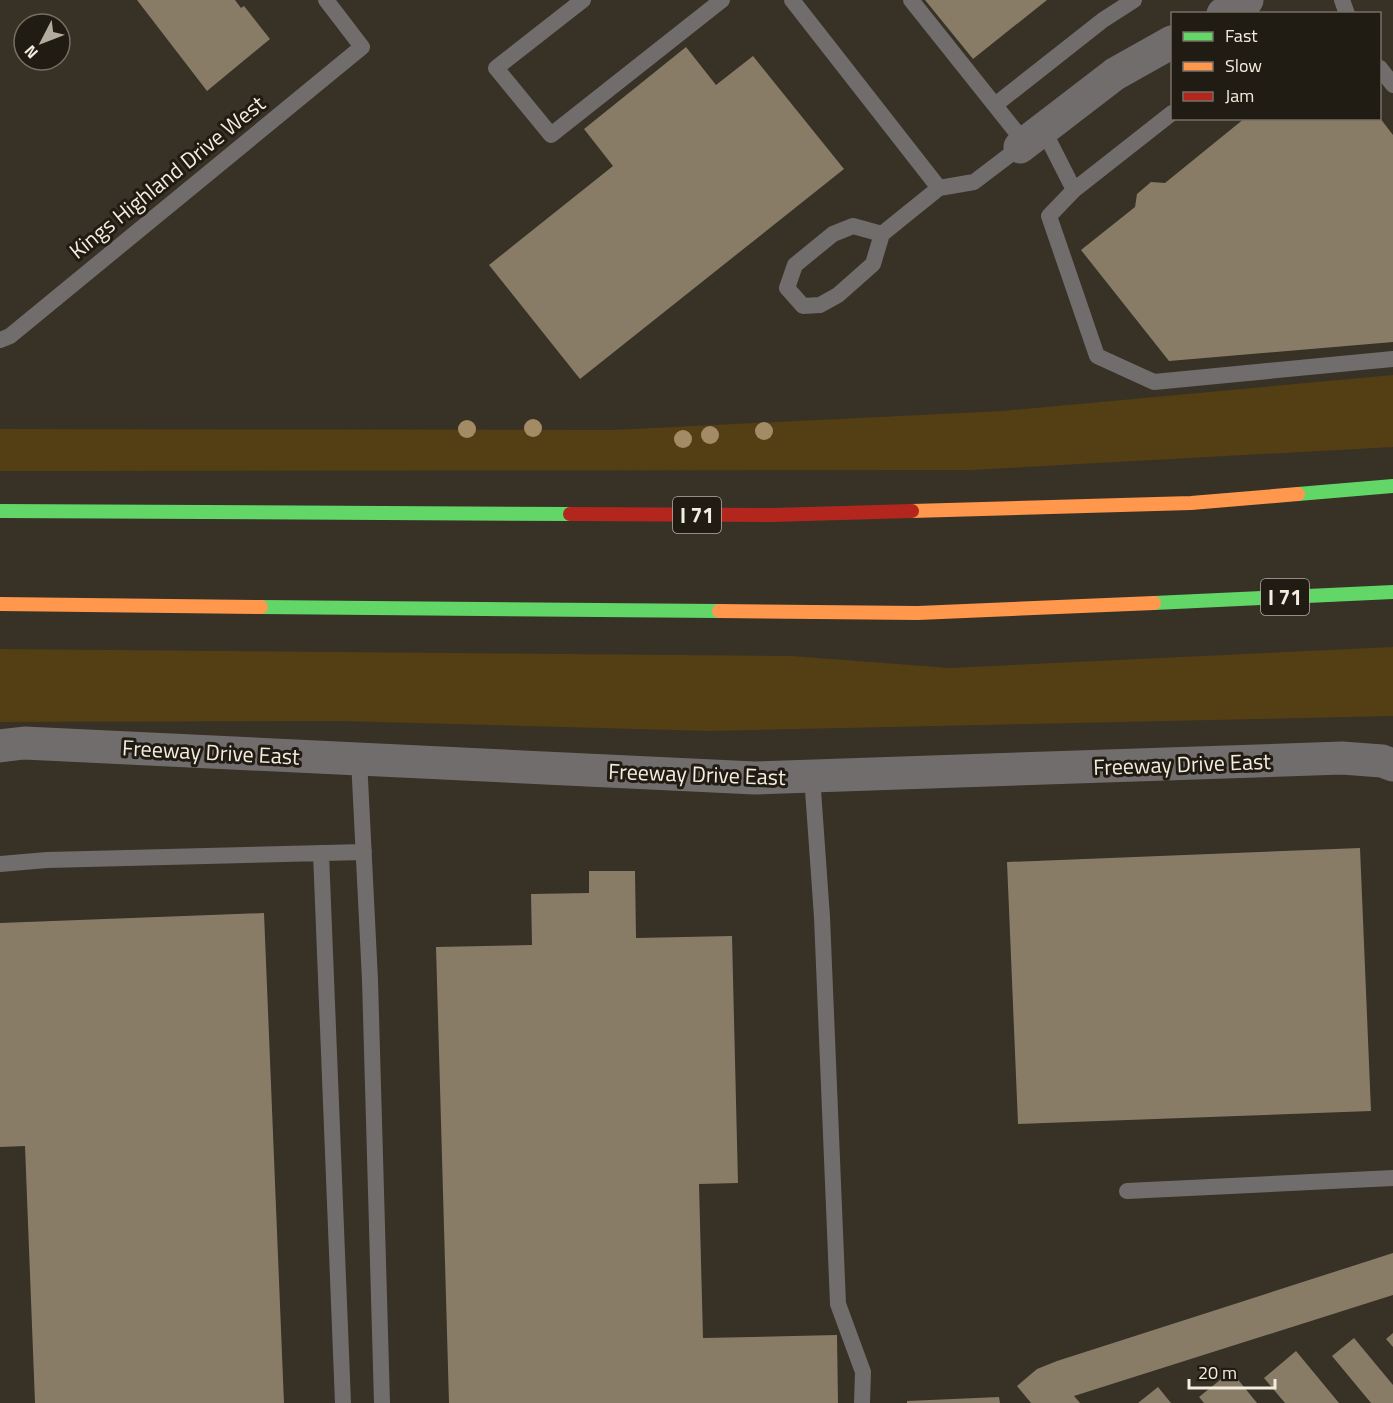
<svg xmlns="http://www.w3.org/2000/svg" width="1393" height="1403" viewBox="0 0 1393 1403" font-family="'Titillium Web',sans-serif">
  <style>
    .green { fill: #543e13 }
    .building { fill: #887c67 }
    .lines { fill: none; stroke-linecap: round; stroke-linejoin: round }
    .lane { stroke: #716d6d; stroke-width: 16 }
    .street { stroke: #716d6d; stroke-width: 33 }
    .fast { stroke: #63d668; stroke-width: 14 }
    .slow { stroke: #ff974d; stroke-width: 14 }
    .jam { stroke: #b3261e; stroke-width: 14 }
    .tree { fill: #a38c65 }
    .labels { text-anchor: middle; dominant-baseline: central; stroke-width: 6; stroke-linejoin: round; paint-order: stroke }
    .shield { fill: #211c13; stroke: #b5aea2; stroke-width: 1.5 }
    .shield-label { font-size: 21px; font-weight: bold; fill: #f4ecdf }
    .street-label { font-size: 22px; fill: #f4ecdf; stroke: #211c13 }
  </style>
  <rect width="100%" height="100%" fill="#373126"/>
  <path class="green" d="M1393,375V447L972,470L0,471V429L613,430L1002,411Z
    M1393,647V716L710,731L339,721L0,722V649L792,656L950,668Z"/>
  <path class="building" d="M137,0H235L241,8L244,6L270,39L207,91Z
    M925,0H1047L973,59Z
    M686,47L716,85L753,56L844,169L580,379L489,265L613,166L584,129Z
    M1245,118H1380L1393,135V342L1169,361L1081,250L1135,207L1137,194L1151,182L1165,183Z
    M1360,848L1371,1111L1018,1124L1007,862Z
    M589,871H635L636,938L732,936L738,1183L699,1184L703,1338L837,1335L838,1403H449L436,947L532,945L531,894L589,893Z
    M264,913L284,1403H35L25,1146L0,1147V923Z
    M1393,1253V1295L1074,1396L1080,1403H1031L1017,1386L1037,1369L1057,1361Z
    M1393,1333V1347L1386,1339Z
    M1354,1338L1393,1385V1403H1371L1332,1356Z
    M1296,1351L1339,1403H1285L1264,1378Z
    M1231,1371L1257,1403H1204L1199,1397Z
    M1158,1387L1171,1403H1138Z
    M999,1397L1000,1403H907V1401Z"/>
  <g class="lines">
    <path class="lane" d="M583,0L496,68L551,135L722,0
      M792,0L939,188L974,182L1020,147
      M911,0L1025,143
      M1342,0L1347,14
      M1380,68L1393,85
      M995,105L1103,20L1134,0
      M1043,129L1074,190L1049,216L1097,356L1154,382L1393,359
      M1074,190L1172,113
      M882,234L853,226L833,234L795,265L787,288L803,306L820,305L838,295L873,264L882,234L939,188
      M0,340L10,336L362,47L326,0
      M359,759L370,980L382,1403
      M812,776L822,917L838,1304L863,1372L862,1403
      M321,853L343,1403
      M0,864L47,860L364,852
      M1127,1191L1393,1178"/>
    <path class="street" d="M1223,14L1247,0
      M1020,147L1115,74L1172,42
      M0,746L24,743L755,778L1342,758L1382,761L1393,765"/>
    <path class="fast" d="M1298,494L1393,486
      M0,511L570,514
      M1154,603L1393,592
      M261,607L719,611"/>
    <path class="slow" d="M912,511L1191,503L1298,494
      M0,604L261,607
      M719,611L918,613L1154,603"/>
    <path class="jam" d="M570,514L772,515L912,511"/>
  </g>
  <g class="tree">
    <circle cx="533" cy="428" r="9"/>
    <circle cx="467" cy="429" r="9"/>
    <circle cx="764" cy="431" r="9"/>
    <circle cx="710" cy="435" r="9"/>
    <circle cx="683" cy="439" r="9"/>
  </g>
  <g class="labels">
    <g class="shield">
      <rect x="673" y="497" width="48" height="36" rx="4.5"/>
      <rect x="1261" y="579" width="48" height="36" rx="4.5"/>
    </g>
    <g class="shield-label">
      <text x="697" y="515">I 71</text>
      <text x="1285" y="597">I 71</text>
    </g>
    <g class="street-label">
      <text transform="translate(167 177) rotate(-39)">Kings Highland Drive West</text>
      <text transform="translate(211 752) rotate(3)">Freeway Drive East</text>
      <text transform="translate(1182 764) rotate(-2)">Freeway Drive East</text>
      <text transform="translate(697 774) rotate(2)">Freeway Drive East</text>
    </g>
  </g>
  <rect x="1171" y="12" width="210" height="108" fill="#211c13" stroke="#756f65" stroke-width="1.5"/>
  <rect x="1183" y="32" width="30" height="9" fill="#63d668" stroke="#756f65" stroke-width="1.5"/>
  <text x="1225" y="42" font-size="18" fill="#f4ecdf">Fast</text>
  <rect x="1183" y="62" width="30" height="9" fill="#ff974d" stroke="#756f65" stroke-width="1.5"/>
  <text x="1225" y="72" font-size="18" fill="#f4ecdf">Slow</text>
  <rect x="1183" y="92" width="30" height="9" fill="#b3261e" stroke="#756f65" stroke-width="1.5"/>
  <text x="1225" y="102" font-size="18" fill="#f4ecdf">Jam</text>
  <g transform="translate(42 42) rotate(228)"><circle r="28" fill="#211c13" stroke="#756f65" stroke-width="1.5"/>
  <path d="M0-4.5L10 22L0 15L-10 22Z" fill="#b2ab9e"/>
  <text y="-9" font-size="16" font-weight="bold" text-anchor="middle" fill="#f4ecdf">N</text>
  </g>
  <path d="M1189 1379v9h86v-9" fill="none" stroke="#f4ecdf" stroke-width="3"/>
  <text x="1198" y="1379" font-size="18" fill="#f4ecdf" stroke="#211c13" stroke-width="4.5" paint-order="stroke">20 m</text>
</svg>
